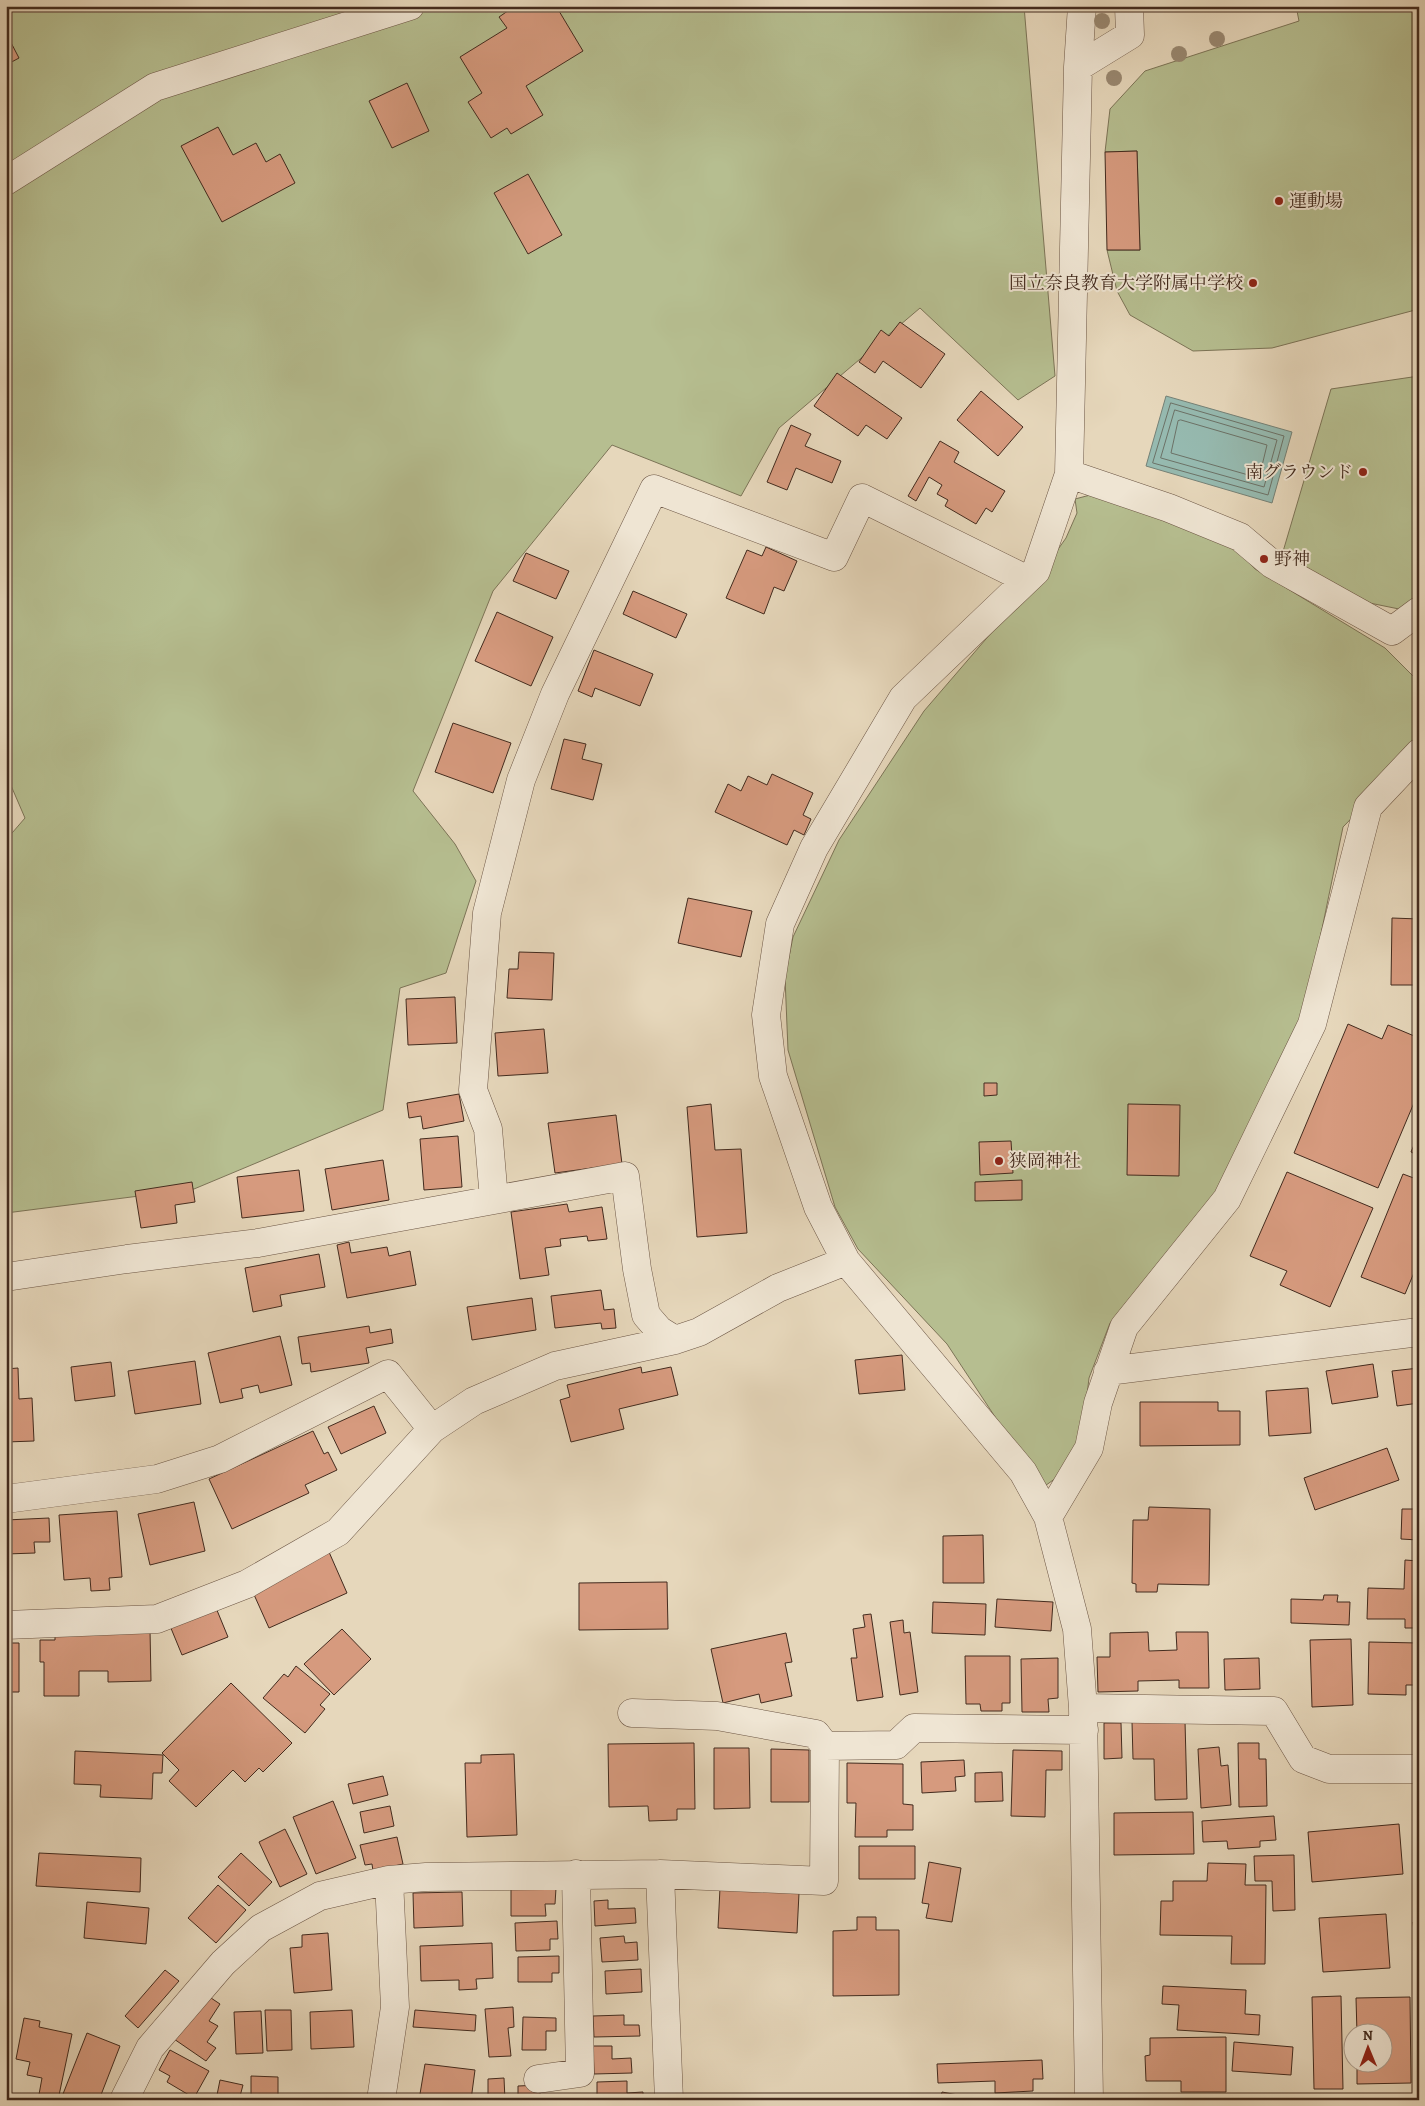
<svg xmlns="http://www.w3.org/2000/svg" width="1425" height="2106" viewBox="0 0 1425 2106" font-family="Alegreya,'Noto Serif JP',serif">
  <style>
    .green { fill: #b6be90; stroke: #7c7457 }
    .water { fill: #96bab0; stroke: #758176 }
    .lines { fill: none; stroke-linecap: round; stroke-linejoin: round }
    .shore { stroke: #6c7267; stroke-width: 1 }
    .building { fill: #d69a7e; stroke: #432b1e }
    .minor-casing { stroke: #6c5645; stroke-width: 29 }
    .minor { stroke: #efe5d3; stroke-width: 28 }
    .tree { fill: #998871 }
    .poi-dot { fill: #8f2418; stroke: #efe5d3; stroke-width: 2 }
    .labels { text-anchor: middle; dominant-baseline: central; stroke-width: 4; stroke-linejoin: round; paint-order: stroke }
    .poi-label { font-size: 18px; fill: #432b1e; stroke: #efe5d3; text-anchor: start }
  </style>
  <rect width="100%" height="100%" fill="#e6d7bb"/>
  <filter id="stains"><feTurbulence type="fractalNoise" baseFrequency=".004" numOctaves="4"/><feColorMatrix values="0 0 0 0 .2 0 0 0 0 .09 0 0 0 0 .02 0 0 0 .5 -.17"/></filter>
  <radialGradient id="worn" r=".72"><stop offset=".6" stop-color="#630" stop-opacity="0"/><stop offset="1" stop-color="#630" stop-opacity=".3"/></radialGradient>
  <path class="green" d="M6,6H1024L1055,376L1018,400L920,308L779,428L741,496L612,445L493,591L413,791L455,844L476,881L446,973L400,988L383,1110L194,1189L6,1213V840L25,818L6,774Z
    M1296,6H1419V309L1272,348L1193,351L1130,315L1117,291L1107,250H1140L1137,151L1105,152L1110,109L1145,71L1299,21Z
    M1419,376V597L1399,609L1350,599L1282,555L1331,389Z
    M1094,494L1236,548L1255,569L1385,648L1419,682V749L1343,827L1303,1021L1217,1192L1110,1323L1089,1378L1082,1437L1063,1473L1042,1488L947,1344L858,1249L835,1207L788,1050L785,977L793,937L839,840L924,711L1035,582L1066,538L1077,513L1075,499Z"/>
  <path class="water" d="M1166,396L1292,432L1272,503L1146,466Z"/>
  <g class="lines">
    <path class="shore" d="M1171,403L1284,436L1268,495L1153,463Z
      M1175,410L1277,440L1264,487L1161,458Z
      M1181,420L1267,445L1259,478L1171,453L1178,421Z"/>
  </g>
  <path class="building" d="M515,6H526L529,11L536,6H556L583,51L526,86L543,115L511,134L507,128L491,138L468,102L482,93L460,57L507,28L499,17Z
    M6,33L19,58L6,65Z
    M407,83L429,131L392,148L369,101Z
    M218,127L233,155L256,143L266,162L280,154L295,183L222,222L181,146Z
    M1137,151L1140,250H1107L1105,152Z
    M528,174L562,235L528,254L494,193Z
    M900,322L945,354L921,388L883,361L875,373L859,362L881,330L889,336Z
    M837,373L902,418L887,439L866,425L858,436L814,406Z
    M981,391L1023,427L998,456L957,420Z
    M791,425L811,434L805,446L841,461L832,483L796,468L787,490L767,482Z
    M940,441L959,452L954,462L1005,491L992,512L986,508L976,524L945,506L948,500L937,494L942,485L929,477L916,501L908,496Z
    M766,547L797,561L784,591L774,587L764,614L726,598L747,550L762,556Z
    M526,553L569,571L556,599L513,581Z
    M633,591L687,614L676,638L623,614Z
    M497,612L553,637L531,686L475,661Z
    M594,650L653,674L640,706L595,688L592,697L578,691Z
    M453,723L511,743L493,793L435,772Z
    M564,739L586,744L582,759L602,764L593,800L551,789Z
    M772,774L813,793L803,815L811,819L804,835L794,830L787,845L715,812L728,784L741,791L748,776L767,785Z
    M688,898L752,911L741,957L678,943Z
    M1392,918L1419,919V985H1391Z
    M519,952L554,953L552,1000L507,998L509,969H518Z
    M455,997L457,1043L408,1045L406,999Z
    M1348,1024L1382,1039L1388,1025L1419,1038V1091L1378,1188L1294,1153Z
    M544,1029L548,1073L498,1076L495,1033Z
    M984,1083H997V1095L984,1096Z
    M459,1094L464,1121L423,1129L421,1116L409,1118L407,1103Z
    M711,1104L715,1150L741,1149L747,1233L697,1237L687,1107Z
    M1128,1104L1180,1105L1179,1176L1127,1175Z
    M616,1115L622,1164L555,1173L548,1123Z
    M1419,1133V1156L1411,1152Z
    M458,1136L462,1187L424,1190L420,1139Z
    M1011,1141L1013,1173L980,1175L979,1142Z
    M383,1160L389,1200L332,1210L325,1169Z
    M299,1170L304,1211L242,1218L237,1177Z
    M1287,1172L1373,1208L1330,1307L1280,1285L1287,1271L1250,1256Z
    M1403,1174L1419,1180V1261L1405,1294L1361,1277Z
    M1022,1180V1200L975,1201V1182Z
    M192,1182L195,1202L175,1205L177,1223L141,1228L135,1191Z
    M567,1204L569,1212L602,1207L607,1239L588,1241L587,1236L560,1239L561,1246L545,1248L549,1275L520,1279L511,1212Z
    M349,1242L351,1253L387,1247L389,1256L410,1251L416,1285L347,1298L337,1245Z
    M319,1254L325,1287L280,1295L282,1306L253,1312L245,1268Z
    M601,1290L604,1310L614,1309L616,1328L602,1329L601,1323L555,1328L551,1296Z
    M532,1298L536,1330L472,1340L467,1307Z
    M369,1326L370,1333L391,1329L393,1343L366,1348L369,1363L311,1372L310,1363L302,1364L298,1337Z
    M280,1336L292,1385L260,1393L258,1385L241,1389L243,1398L220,1403L208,1353Z
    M902,1355L905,1390L859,1394L855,1360Z
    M195,1361L201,1404L135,1414L128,1371Z
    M111,1362L115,1396L75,1401L71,1367Z
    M1373,1364L1378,1397L1332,1404L1326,1371Z
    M641,1367L642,1373L671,1367L678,1395L619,1409L624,1429L571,1442L560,1400L570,1397L567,1385Z
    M18,1368L19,1399L32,1398L34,1441L6,1442V1369Z
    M1419,1368V1403L1397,1406L1392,1371Z
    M1308,1388L1311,1433L1269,1436L1266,1391Z
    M1140,1402H1218V1411H1240V1445L1140,1446Z
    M374,1406L386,1433L341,1454L328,1427Z
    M313,1431L324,1454L328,1452L337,1470L305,1485L309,1493L232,1529L209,1479Z
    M1387,1448L1399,1480L1315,1510L1304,1478Z
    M194,1502L205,1551L150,1565L138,1514Z
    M1149,1507L1210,1509L1209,1585L1158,1584L1157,1592H1136V1584L1132,1583L1133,1520H1148Z
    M1402,1509H1419L1418,1540L1401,1539Z
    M117,1511L122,1577L109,1578L110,1590L91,1591L90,1578L64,1580L59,1515Z
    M49,1518L50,1542H34L35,1553L6,1554V1520Z
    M983,1535L984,1583H943V1536Z
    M329,1552L347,1593L269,1628L251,1588Z
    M1405,1560L1419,1561V1628H1405V1619H1367L1368,1588L1404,1589Z
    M667,1582L668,1629L579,1630V1583Z
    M1324,1595H1338L1337,1602H1350L1349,1625L1291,1623V1599L1323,1600Z
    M997,1599L1053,1602L1051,1631L995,1627Z
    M933,1602L986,1604L985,1635L932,1633Z
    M214,1603L228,1637L182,1655L168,1621Z
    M871,1614L883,1697L857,1701L851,1658H857L853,1629L865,1627L863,1615Z
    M903,1620L904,1633L910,1632L918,1692L900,1695L890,1622Z
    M342,1629L371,1659L334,1695L304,1664Z
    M55,1630H150L151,1681L108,1682V1671H79V1696H44V1662H40V1640H55Z
    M1148,1632L1149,1651L1177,1650L1176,1632H1208L1209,1688H1179V1680L1138,1681V1691L1098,1692L1097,1657H1110V1633Z
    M786,1633L792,1662L785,1663L792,1696L761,1703L759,1694L723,1703L711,1649Z
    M1351,1639L1353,1705L1312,1707L1310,1640Z
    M1369,1642L1419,1643V1685H1406V1695L1368,1694Z
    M6,1643H19V1692H6Z
    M965,1656H1010V1703H1002V1711H981L980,1704H966Z
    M1058,1658V1698L1048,1699L1049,1712H1022L1021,1659Z
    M1259,1658L1260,1689L1225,1690L1224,1659Z
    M296,1666L330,1694L320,1705L325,1709L305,1733L263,1698L284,1674L288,1677Z
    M231,1683L292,1743L263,1772L259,1768L245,1782L233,1770L196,1807L169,1781L179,1770L162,1753Z
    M1185,1721L1187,1799L1155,1800L1154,1759H1133L1132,1722Z
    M1104,1723H1121L1122,1758L1104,1759Z
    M694,1743L695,1809H677V1820L649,1821L648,1806L609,1807L608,1744Z
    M1238,1743H1259V1759H1266L1267,1806L1239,1807Z
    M1219,1747L1221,1766L1228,1765L1231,1805L1201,1808L1198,1749Z
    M714,1748H749L750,1808L714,1809Z
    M771,1749L809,1750V1802H771Z
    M1013,1750L1062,1751V1770H1046L1045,1817L1011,1816Z
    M75,1751L163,1755L162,1773H153L152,1799L100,1797L101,1785L74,1784Z
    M514,1754L517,1835L467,1837L465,1763H481V1755Z
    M964,1760L965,1776L955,1777L956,1791L922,1793L921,1762Z
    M847,1763L903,1764V1804L913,1805V1830H887V1837H855L856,1803H847Z
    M1002,1772L1003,1801L975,1802V1773Z
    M383,1776L388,1795L353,1804L348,1784Z
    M333,1801L356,1858L316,1874L293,1817Z
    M390,1806L394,1826L364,1833L360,1812Z
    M1193,1812L1194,1854L1114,1855V1813Z
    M1274,1816L1276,1840L1260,1841V1847L1228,1849L1227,1841L1203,1842L1202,1821Z
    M1399,1824L1403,1874L1312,1882L1308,1832Z
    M285,1829L307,1874L280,1887L259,1842Z
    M397,1837L403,1864L373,1871L372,1864L365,1865L360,1845Z
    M859,1846H915V1879H859Z
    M39,1853L141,1858L140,1892L36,1886Z
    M241,1853L272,1882L249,1906L218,1877Z
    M1294,1855L1295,1910L1273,1911L1272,1881H1255L1254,1856Z
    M929,1862L961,1868L952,1922L926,1918L929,1904L922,1903Z
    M1208,1863L1246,1864L1245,1885H1266L1265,1964H1231L1232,1936L1160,1935L1161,1901H1173V1881H1207Z
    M218,1885L246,1910L216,1943L188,1918Z
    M511,1888H556L555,1904H545L546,1916H511Z
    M720,1888L799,1893L797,1933L718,1928Z
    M462,1892L463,1926L414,1928L413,1893Z
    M608,1900V1909L635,1908L636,1923L595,1926L594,1901Z
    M87,1902L149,1908L146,1944L84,1938Z
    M1386,1914L1390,1968L1323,1972L1319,1918Z
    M857,1917H876V1930H899V1995L833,1996V1931L857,1930Z
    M557,1921L558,1939H550V1950L516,1951L515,1923Z
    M1413,1922H1419V1950L1416,1951Z
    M328,1933L332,1990L294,1993L290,1948L302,1947V1935Z
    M624,1936L625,1943L637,1942L638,1960L602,1962L600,1938Z
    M492,1943L493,1978L476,1979L477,1989L459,1990V1980L421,1981L420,1946Z
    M559,1956V1973H552V1982H518V1957Z
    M641,1969L642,1992L606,1994L605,1971Z
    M165,1970L179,1981L138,2028L125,2016Z
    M1163,1986L1246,1990L1245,2014L1260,2015L1259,2035L1177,2030L1179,2005L1162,2004Z
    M205,1994L220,2004L209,2021L218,2026L207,2042L216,2048L206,2061L174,2039Z
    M1341,1996L1343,2089H1314L1312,1997Z
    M1410,1997L1411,2083L1357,2084V2064H1382V2034H1357L1356,1998Z
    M513,2007L514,2027L508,2028L511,2056L489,2057L485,2009Z
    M265,2010H291L292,2050L267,2051Z
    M352,2010L354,2047L311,2049L310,2012Z
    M415,2010L476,2015L475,2031L413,2027Z
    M261,2011L263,2053L236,2054L234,2012Z
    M6,2015H11L8,2058L6,2057Z
    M624,2015V2025H639L640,2036L594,2037L593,2016Z
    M523,2017L556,2018V2031H546V2050H522Z
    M24,2018L40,2021L39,2027L72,2034L58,2100H38L42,2078L27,2075L30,2062L16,2059Z
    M87,2033L120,2046L99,2100H77L63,2094Z
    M1226,2037V2092H1181V2081H1146L1145,2056L1150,2055V2038Z
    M1234,2042L1293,2047L1291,2075L1232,2071Z
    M593,2046H612V2059L631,2058L632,2073L594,2074Z
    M170,2050L209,2071L194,2098L167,2082L170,2076L159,2070Z
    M1042,2060L1043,2079H1033V2091L995,2093V2081L938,2083L937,2064Z
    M425,2064L475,2070L471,2100H419Z
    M251,2076L278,2077V2100H251Z
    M504,2078L505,2100H488V2079Z
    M220,2080L243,2085L239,2100H216Z
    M627,2081V2093L643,2092V2100H597V2082Z
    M540,2085V2100H518V2086Z
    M942,2092L984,2100H940Z
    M576,2095V2100H557L556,2096Z"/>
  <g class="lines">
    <g class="minor-casing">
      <path id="minor" d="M1082,6L1078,67L1069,474L1036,571L903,698L814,848L780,924L766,1015L773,1076L818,1207L846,1261L1023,1472L1048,1517L1077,1629L1083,1708L1089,2100
        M1078,67L1130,35L1129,6
        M6,181L155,87L410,6
        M1069,474L1169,508L1240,537L1272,564L1392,631L1419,611
        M494,1199L488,1129L473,1090L487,913L521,780L555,694L654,489L834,557L862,498L1026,579
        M6,1277L127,1259L258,1243L625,1176L637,1269L646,1315L659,1330L675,1340
        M1108,1371L1419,1332
        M6,1499L157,1479L220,1459L388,1374L432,1429
        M1048,1517L1089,1448L1098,1403L1124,1327L1227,1199L1312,1024L1368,807L1419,753
        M6,1625L157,1619L247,1584L338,1532L432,1429L474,1401L555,1366L675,1340L699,1332L778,1288L846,1261
        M1083,1708L1274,1711L1303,1759L1329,1769H1419
        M632,1713L717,1716L816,1734L825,1746
        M660,1874L669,2100
        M538,2079L580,2073L576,1874
        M124,2100L150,2048L223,1963L261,1928L320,1896L389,1880L426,1877L660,1874L824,1881L825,1746L896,1745L914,1728L1084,1730
        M381,2100L395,2007L389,1880"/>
    </g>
    <use href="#minor" class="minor"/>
  </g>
  <g class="tree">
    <circle cx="1102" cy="21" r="8"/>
    <circle cx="1217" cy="39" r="8"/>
    <circle cx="1179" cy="54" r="8"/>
    <circle cx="1114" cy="78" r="8"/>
  </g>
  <g class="poi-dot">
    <circle cx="1279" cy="201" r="5"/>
    <circle cx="1253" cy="283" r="5"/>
    <circle cx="1363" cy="472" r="5"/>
    <circle cx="1264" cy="559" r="5"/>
    <circle cx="999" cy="1161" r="5"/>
  </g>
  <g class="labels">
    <g class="poi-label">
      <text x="1289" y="201">運動場</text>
      <text x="1243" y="283" text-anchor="end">国立奈良教育大学附属中学校</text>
      <text x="1353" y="472" text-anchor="end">南グラウンド</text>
      <text x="1274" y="559">野神</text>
      <text x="1009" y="1161">狭岡神社</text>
    </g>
  </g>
  <rect width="1425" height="2106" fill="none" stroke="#e6d7bb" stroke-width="25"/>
  <rect x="8" y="8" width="1410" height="2091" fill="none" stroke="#432b1e" stroke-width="2.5"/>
  <rect x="12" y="12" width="1400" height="2081" fill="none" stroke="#432b1e"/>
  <g transform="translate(1368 2048) rotate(359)"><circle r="24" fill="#efe5d3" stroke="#aa9b8b"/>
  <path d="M0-4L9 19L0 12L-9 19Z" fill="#8f2418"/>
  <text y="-8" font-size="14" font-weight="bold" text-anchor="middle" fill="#432b1e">N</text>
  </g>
  <rect width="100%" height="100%" filter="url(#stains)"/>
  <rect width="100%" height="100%" fill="url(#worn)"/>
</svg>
